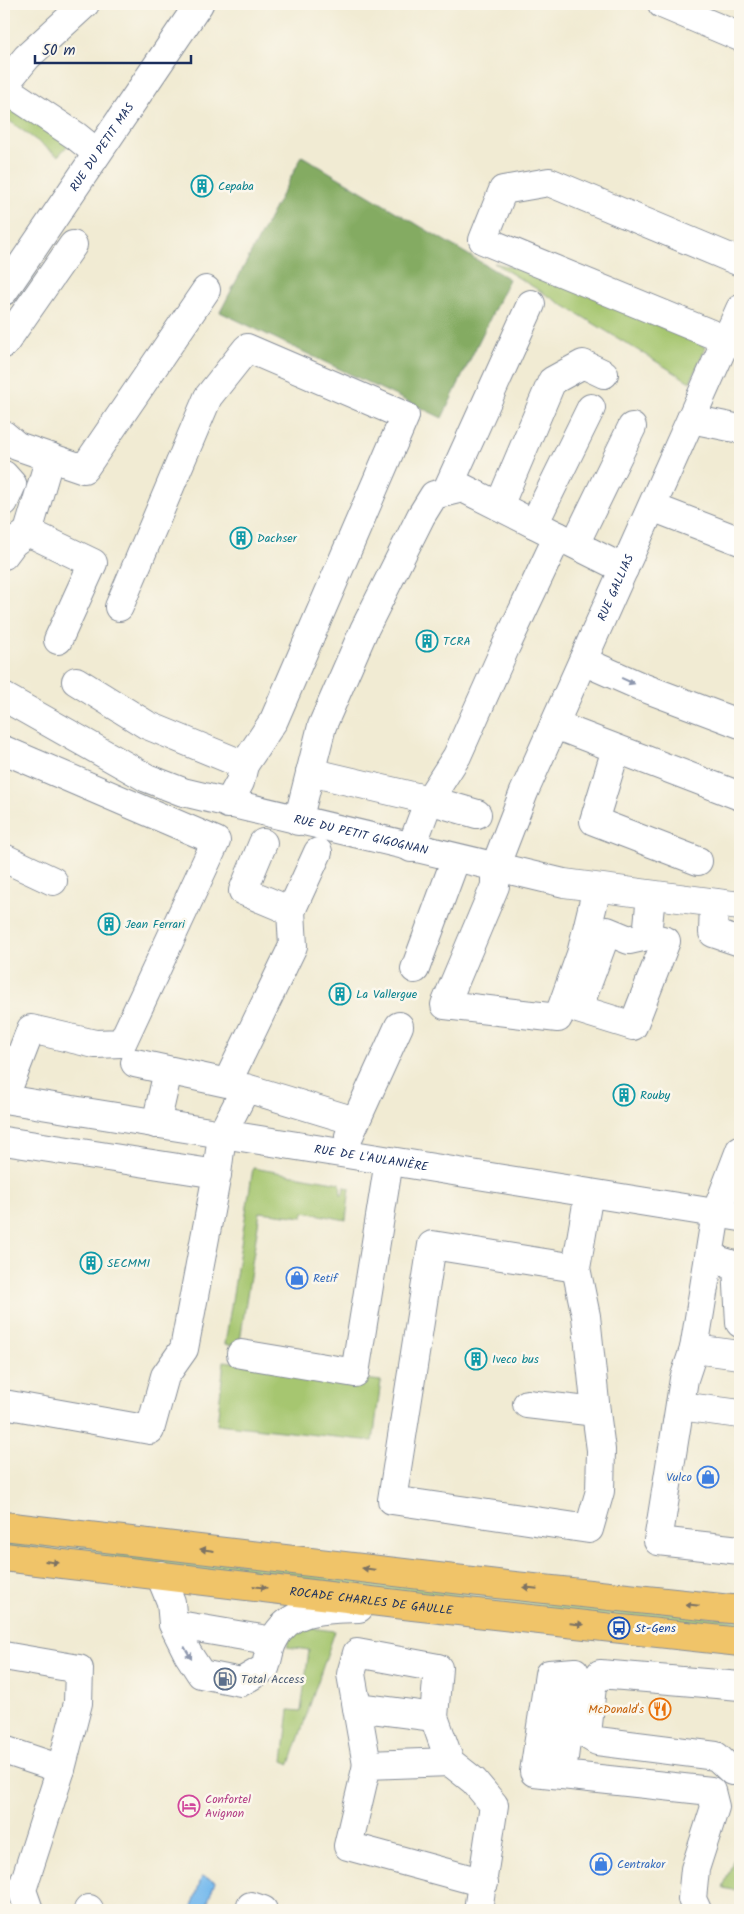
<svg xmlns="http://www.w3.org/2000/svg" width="744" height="1914" viewBox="0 0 744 1914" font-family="Kalam,sans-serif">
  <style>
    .green { fill: #a6c66f; stroke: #607a66 }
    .forest { fill: #84ab62; stroke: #506d60 }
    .water { fill: #76baed; stroke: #4874a6 }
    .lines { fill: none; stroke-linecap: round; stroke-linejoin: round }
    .minor-casing { stroke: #868d98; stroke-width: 30 }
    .major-casing { stroke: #868d98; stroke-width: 30 }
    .minor { stroke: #fff; stroke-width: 28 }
    .major { stroke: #f0c469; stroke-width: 28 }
    .oneway { fill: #8d97ae }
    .oneway2 { fill: #7b7263 }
    .labels { text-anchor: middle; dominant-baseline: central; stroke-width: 5; stroke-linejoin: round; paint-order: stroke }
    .street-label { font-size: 12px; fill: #1b2f5e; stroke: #fbf7ec }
    .culture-label { font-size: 12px; fill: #0d838f; stroke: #fbf7ec; text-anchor: start }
    .shop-label { font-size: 12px; fill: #366cbe; stroke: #fbf7ec; text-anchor: start }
    .transit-label { font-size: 12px; fill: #164399; stroke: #fbf7ec; text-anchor: start }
    .service-label { font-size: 12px; fill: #4e5e75; stroke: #fbf7ec; text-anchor: start }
    .food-label { font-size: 12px; fill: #c56008; stroke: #fbf7ec; text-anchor: end }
    .hotel-label { font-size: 12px; fill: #b23c85; stroke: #fbf7ec; text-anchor: start }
  </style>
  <rect width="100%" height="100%" fill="#fbf7ec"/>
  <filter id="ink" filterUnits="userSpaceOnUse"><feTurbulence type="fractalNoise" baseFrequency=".02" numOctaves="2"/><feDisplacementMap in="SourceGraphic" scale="10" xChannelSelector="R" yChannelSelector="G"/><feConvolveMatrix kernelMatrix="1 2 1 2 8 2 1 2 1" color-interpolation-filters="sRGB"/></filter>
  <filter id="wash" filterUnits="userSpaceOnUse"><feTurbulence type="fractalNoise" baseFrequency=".0096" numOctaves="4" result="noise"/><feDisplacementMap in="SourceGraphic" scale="20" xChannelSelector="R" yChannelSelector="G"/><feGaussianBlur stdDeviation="1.12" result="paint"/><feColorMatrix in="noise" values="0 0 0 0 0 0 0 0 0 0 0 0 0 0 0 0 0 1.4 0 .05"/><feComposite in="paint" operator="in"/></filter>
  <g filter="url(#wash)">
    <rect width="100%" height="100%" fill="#f1ebd3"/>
    <path class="green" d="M4,98L69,144L58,156L4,117Z
      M494,263L540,273L706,347L690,382Z
      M253,1168L340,1183L341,1195L343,1194L344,1187L350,1188L346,1220L304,1212L303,1217L260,1212L239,1347L225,1344Z
      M224,1361L381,1381L373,1441L217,1424Z
      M4,1535L740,1620V1635L4,1547Z
      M301,1627L335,1631L290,1764L283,1761L289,1710L301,1711L309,1650L287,1647L291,1629Z
      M740,1842V1888L733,1890L723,1888Z"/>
    <path class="forest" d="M302,156L509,279L442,418L220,312Z"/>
    <path class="water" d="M202,1876L215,1881L205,1910H191Z"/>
  </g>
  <g filter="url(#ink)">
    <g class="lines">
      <g class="minor-casing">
        <g id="minor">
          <path d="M662,4L740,37"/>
          <path d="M4,85L27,57L85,4"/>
          <path d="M4,88L76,136L97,153"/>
          <path id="s1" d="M4,291L199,4"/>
          <path d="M726,340L483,240L503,190L549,182L740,262"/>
          <path d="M4,344L73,245"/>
          <path d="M691,419L740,429"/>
          <path d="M4,435L17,446L84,469L206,290"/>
          <path d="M50,457L28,532L93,563L58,640"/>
          <path d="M4,475L12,484L4,502"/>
          <path d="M446,492L531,304"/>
          <path d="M499,506L552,381L583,364L604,374"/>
          <path d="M652,507L740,541"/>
          <path d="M534,524L591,408"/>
          <path d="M558,536L624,569"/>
          <path d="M575,544L632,427"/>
          <path d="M4,555L13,543L28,532"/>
          <path d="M119,607L208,397L247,348L405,416L274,720L244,765"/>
          <path d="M583,661L642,687L740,724"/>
          <path d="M76,681L147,725L244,765L240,782L228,804"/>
          <path id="s2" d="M4,697L147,778L183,792L564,883L740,906"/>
          <path d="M555,725L740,796"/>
          <path d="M616,749L594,821L698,861"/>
          <path d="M4,750L216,841L122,1043L95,1044L31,1029L4,1099"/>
          <path d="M310,772L429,800L477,814"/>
          <path d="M298,821L322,726L364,630L421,516L434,495L463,488L558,536L506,646L457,756L429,800L411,848"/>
          <path d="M4,858L53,881"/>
          <path id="s3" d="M597,888L581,954L558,1018L445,1005L495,886V867L524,792L740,309"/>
          <path d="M714,903L713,933L740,942"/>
          <path d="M291,911L318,852"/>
          <path d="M647,936L629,940L607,931L578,1009L633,1026L666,941L647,936L651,895"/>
          <path d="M415,969L456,858"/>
          <path d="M135,1063L227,1083L293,946L291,911L243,891L263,843"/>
          <path id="s4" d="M4,1099L740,1217"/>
          <path d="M156,1124L168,1071"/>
          <path d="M349,1136L399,1026"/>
          <path d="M4,1141L217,1174"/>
          <path d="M740,1150L716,1213L694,1349L740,1355"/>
          <path d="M589,1193L576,1268L586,1316L596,1412"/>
          <path d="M710,1258L737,1266L740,1323"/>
          <path d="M694,1349L684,1379L658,1541L740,1550"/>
          <path d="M241,1354L355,1373L389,1161"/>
          <path d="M4,1404L150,1430L165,1376L184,1349L217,1174L222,1134L246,1088L355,1121"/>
          <path d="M527,1404L596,1412L601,1450L600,1491L589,1529L392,1500L432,1245L576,1268"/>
          <path d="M680,1406L740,1414"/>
          <path d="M160,1575L171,1602L173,1624L188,1654L201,1674L241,1682L265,1668C268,1660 269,1649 273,1641C289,1607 327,1609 359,1608"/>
          <path d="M173,1624L273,1641"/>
          <path d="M4,1656L79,1669L78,1703L61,1769L22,1890L29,1910"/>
          <path d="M357,1707L434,1717"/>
          <path d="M4,1750L61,1769"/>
          <path d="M367,1765L351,1674L357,1653L438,1668L434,1717L450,1762"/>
          <path d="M732,1771L716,1756L597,1741L587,1735L592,1686L600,1674L740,1686"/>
          <path d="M562,1773L575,1672L549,1674L534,1772L711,1791L715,1807L695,1869L692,1899L697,1910"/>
          <path d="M251,1906L263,1910"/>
          <path d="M88,1910L89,1909"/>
          <path d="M478,1910L494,1805L474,1781L450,1762L367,1765L348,1846L484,1883"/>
        </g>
      </g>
      <g class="major-casing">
        <g id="major">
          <path d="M4,1526L497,1584L740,1610"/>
          <path id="s5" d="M4,1557L413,1606L740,1642"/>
        </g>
      </g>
      <use href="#minor" class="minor"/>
      <use href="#major" class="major"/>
    </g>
    <defs><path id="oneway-solid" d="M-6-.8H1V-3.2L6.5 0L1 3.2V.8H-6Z" transform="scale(1.25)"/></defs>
    <g class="oneway">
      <use href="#oneway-solid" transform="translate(628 681) rotate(24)"/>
      <use href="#oneway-solid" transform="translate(188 1653) rotate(60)"/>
    </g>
    <g class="oneway2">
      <use href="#oneway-solid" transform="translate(207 1550) rotate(-173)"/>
      <use href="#oneway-solid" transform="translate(52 1562) rotate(7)"/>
      <use href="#oneway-solid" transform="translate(369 1569) rotate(-173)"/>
      <use href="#oneway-solid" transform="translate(260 1587) rotate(7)"/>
      <use href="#oneway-solid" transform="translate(530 1588) rotate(-174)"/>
      <use href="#oneway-solid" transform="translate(692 1605) rotate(-174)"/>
      <use href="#oneway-solid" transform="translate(577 1624) rotate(6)"/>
    </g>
  </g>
  <defs>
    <g id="building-ring" transform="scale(1.125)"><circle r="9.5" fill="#fbf7ec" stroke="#0f9aa8" stroke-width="1.5"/><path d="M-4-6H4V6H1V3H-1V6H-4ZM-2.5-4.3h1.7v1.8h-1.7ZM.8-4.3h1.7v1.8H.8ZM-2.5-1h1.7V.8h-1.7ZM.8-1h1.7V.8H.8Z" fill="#0f9aa8"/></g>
    <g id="shop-ring" transform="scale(1.125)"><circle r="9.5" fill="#fbf7ec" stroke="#3f7fe0" stroke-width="1.5"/><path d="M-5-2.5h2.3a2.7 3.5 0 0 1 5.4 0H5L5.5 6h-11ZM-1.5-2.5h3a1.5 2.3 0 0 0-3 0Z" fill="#3f7fe0"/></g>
    <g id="bus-ring" transform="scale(1.125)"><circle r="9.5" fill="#fbf7ec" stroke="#1a4fb4" stroke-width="1.5"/><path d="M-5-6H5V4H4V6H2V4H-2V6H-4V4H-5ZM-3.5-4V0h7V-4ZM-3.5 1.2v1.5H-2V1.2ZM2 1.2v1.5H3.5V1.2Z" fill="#1a4fb4"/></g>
    <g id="fuel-ring" transform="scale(1.125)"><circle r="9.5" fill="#fbf7ec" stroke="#5c6f8a" stroke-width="1.5"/><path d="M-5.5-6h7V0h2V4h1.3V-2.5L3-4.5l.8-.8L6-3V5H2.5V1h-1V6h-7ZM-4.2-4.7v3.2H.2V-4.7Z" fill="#5c6f8a"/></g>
    <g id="restaurant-ring" transform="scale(1.125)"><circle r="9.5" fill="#fbf7ec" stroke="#e8710a" stroke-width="1.5"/><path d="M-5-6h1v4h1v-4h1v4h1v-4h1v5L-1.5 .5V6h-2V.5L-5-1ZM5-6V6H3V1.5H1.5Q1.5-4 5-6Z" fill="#e8710a"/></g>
    <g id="hotel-ring" transform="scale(1.125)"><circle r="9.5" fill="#fbf7ec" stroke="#d1479c" stroke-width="1.5"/><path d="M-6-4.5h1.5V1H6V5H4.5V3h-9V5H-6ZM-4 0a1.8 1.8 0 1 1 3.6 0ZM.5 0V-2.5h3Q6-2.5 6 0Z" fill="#d1479c"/></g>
  </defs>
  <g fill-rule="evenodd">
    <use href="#building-ring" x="202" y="186"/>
    <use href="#building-ring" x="241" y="538"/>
    <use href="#building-ring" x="427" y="641"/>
    <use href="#building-ring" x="109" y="924"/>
    <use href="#building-ring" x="340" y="994"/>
    <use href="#building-ring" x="624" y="1095"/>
    <use href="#building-ring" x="91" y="1263"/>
    <use href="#shop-ring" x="297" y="1278"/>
    <use href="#building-ring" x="476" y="1359"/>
    <use href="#shop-ring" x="708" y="1477"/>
    <use href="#bus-ring" x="619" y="1628"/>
    <use href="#fuel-ring" x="225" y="1679"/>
    <use href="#restaurant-ring" x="660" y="1709"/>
    <use href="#hotel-ring" x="189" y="1806"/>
    <use href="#shop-ring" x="601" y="1864"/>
  </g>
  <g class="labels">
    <g class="street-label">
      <text stroke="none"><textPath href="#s1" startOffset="174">RUE DU PETIT MAS</textPath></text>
      <text stroke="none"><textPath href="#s3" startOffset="702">RUE GALLIAS</textPath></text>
      <text stroke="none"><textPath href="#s2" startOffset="386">RUE DU PETIT GIGOGNAN</textPath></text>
      <text stroke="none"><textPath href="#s4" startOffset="372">RUE DE L'AULANIÈRE</textPath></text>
      <text stroke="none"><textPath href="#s5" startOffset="370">ROCADE CHARLES DE GAULLE</textPath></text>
    </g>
    <g class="culture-label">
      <text x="218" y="186">Cepaba</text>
      <text x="257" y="538">Dachser</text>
      <text x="443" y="641">TCRA</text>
      <text x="125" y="924">Jean Ferrari</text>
      <text x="356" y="994">La Vallergue</text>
      <text x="640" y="1095">Rouby</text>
      <text x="107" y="1263">SECMMI</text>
      <text x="492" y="1359">Iveco bus</text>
    </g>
    <g class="shop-label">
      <text x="313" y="1278">Retif</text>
      <text x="692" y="1477" text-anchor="end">Vulco</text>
      <text x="617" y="1864">Centrakor</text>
    </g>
    <g class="transit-label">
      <text x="635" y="1628">St-Gens</text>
    </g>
    <g class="service-label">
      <text x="241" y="1679">Total Access</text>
    </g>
    <g class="food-label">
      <text x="644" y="1709">McDonald's</text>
    </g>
    <g class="hotel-label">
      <text x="205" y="1799">Confortel<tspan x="205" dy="14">Avignon</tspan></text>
    </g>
  </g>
  <rect width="744" height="1914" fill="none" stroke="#fbf7ec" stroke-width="20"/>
  <path d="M35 55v8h156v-8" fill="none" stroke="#1b2f5e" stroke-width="2.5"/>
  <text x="42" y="55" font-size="15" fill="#1b2f5e" stroke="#fbf7ec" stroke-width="4" paint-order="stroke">50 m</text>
</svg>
